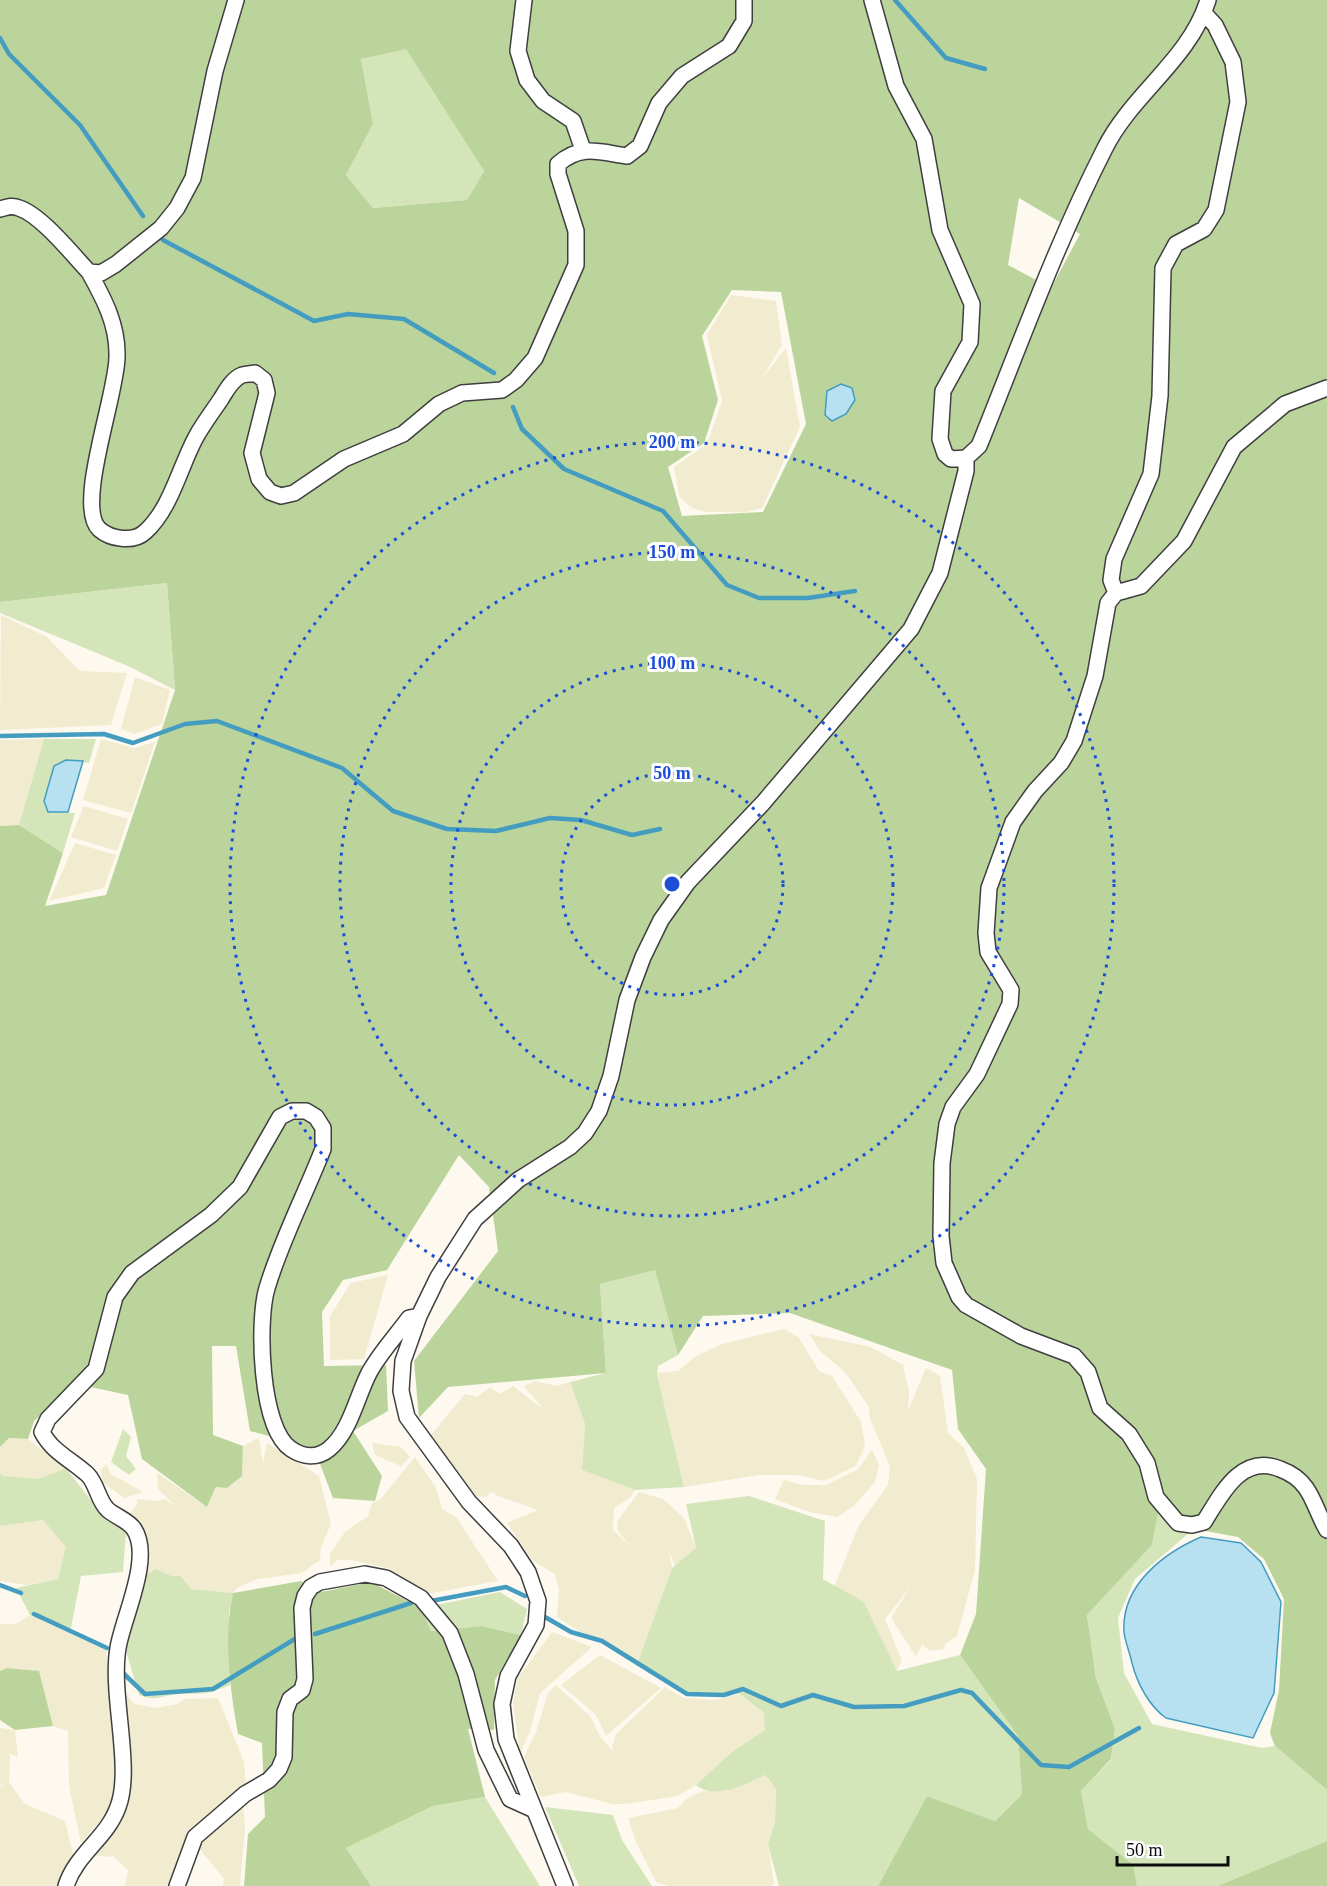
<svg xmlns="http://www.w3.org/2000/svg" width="1327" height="1886" viewBox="0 0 1327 1886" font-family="Georgia,serif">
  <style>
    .farmland { fill: #f1ebd0 }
    .green { fill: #d5e5ba }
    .forest { fill: #bbd49b; fill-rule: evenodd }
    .water { fill: #b7e1f0; stroke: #449dc1; stroke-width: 1.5 }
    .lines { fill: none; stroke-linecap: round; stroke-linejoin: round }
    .stream { stroke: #449dc1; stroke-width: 4.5 }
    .minor-casing { stroke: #3f3f3f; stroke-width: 18 }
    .minor { stroke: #fff; stroke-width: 15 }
    .ring { fill: none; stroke: #1d4ed8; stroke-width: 3; stroke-dasharray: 3 6 }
    .centre { fill: #1d4ed8; stroke: #fff; stroke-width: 3 }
    .ring-label { font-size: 18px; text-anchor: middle; font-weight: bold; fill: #1d4ed8; stroke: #fff; stroke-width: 6; stroke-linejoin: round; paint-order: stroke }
  </style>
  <rect width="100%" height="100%" fill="#fdf9ee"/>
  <path class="farmland" d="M731,295L776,301L782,345L762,378L786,348L800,427L762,508L745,512H705L692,508L680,498L674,467L707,444L722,401L707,335Z
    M1,615L47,637L80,671L127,673L111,725L0,730Z
    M135,677L170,690L162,724L135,734L121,729Z
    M44,739L19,825L0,826V740Z
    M101,739L134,748L155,742L131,813L83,800Z
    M84,806L128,819L117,851L71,837Z
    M75,843L116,855L104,888L49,901Z
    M388,1275L364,1359L330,1360V1316L351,1283Z
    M784,1329L799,1338L819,1371L832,1376L861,1422L865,1446L856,1466L824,1481L798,1475H759L684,1487L657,1373L678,1371L696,1356L722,1344Z
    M809,1334L871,1347L903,1365L909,1391L908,1410L926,1368L940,1376L948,1433L964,1448L977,1479L975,1570L957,1636L945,1644L944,1649L930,1651L922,1644L916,1657L891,1618L911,1586L885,1619L902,1661L897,1671L864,1602L834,1587L859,1525L888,1485L890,1466L870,1419L869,1407L845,1372L820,1351Z
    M535,1381L557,1386L570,1382L585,1424L582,1470L635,1490L630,1498L614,1508L613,1530L630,1546L617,1529L618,1520L639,1492L663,1499L684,1518L696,1548L675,1566L669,1551L672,1568L638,1662L603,1640L580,1632L557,1617L559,1590L555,1574L533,1561L507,1523L538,1510L498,1496L493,1492L484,1497L476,1496L431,1435L465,1394L477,1397L490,1387L500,1394L513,1386L544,1410L524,1386Z
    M9,1438L28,1439L66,1468L38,1479L4,1476L0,1473V1447Z
    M259,1438L263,1463L267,1443L319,1476L331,1524L321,1547L320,1560L302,1573L258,1579L237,1588L233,1593L191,1589L181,1576H172L156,1569L146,1575L148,1557L135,1520L128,1515L137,1505V1499L155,1501L165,1499L177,1508L158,1489L157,1473L207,1507L217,1487L227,1488L242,1476L243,1446Z
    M372,1443L401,1447L410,1457L401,1466L375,1455Z
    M872,1450L879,1465L875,1482L854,1506L837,1517L809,1512L775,1499L784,1480L802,1485H826L858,1469Z
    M415,1457L436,1488L442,1509L456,1517L498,1581L422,1595L388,1568L350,1560H338L330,1566V1554L345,1532L368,1516L372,1503L380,1500Z
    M106,1464L111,1474L143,1492L124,1498L102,1482L101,1470Z
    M43,1520L67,1547L58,1579L27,1585L0,1581V1526Z
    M30,1615L106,1650L116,1784L107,1813L81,1843L69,1786L68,1731L53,1726L39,1672L7,1668L0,1671V1624H16Z
    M552,1632L592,1647L540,1693L530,1731L520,1754L513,1702L518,1678Z
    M600,1655L661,1688L606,1736L596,1715L561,1685Z
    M556,1685L590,1716L601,1738L615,1753L612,1747L616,1734L665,1687L684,1698L716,1700L740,1694L764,1713L766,1730L732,1752L696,1785L678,1796L626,1804H612L566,1792L541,1797L524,1757L536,1732L548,1693Z
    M124,1692L134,1704L156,1708L178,1704L184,1699L218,1698L244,1762L246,1788L231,1796L193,1832L182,1848L168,1886H125L128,1870L114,1857L88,1855L120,1819Z
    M0,1728L15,1730L18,1757L10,1754L9,1782L25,1804L65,1821L74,1858L59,1879V1886H0V1787L5,1784L0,1785Z
    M764,1775L776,1789L775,1821L768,1845L774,1884L772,1886H669L656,1882L636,1842L628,1818L678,1808L686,1799L703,1791H725Z
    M243,1804L245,1829L240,1886H223L224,1879L198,1847L209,1831L233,1816Z"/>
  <path class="green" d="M406,48L484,171L467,200L373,208L346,175L373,124L361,59Z
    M167,583L175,690L128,666L0,613V602Z
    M44,739H96L89,763L66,760L54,766L44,801L48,812L75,813L63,853L19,825Z
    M655,1270L678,1355L658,1366L657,1374L684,1487L635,1490L582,1470L585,1424L570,1382L606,1373L600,1284Z
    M123,1429L131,1437L126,1456L136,1469L129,1475L111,1462Z
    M66,1468L102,1515L126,1532L123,1572L81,1576L70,1633L30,1615L16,1588L58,1579L66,1547L43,1520L0,1526V1473L4,1476L38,1479Z
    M749,1496L825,1521L823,1579L864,1602L897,1671L960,1655L1018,1736L1022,1794L995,1821L927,1796L878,1886H779L768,1845L775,1821L776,1789L765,1775C745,1784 716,1801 696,1785L732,1752L765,1730L764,1713L740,1694L688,1692L638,1662L672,1568L696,1548L686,1504Z
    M1158,1514L1189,1533L1135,1579L1118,1618L1124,1673L1152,1724L1262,1748L1275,1746L1327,1790V1841L1217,1886H1137L1132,1865L1088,1829L1081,1791L1111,1760L1115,1729L1096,1678L1087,1615L1152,1545Z
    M156,1569L172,1576H181L191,1589L233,1593L229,1613L230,1685C204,1696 206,1693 180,1694C161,1695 158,1702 139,1695L126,1651L146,1575Z
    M500,1592L527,1609L521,1635L482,1626L431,1631L421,1608Z
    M485,1797L540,1886H371L346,1848L433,1806Z
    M545,1807L613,1815L622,1840L652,1886H579Z"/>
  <path class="forest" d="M0,0H1327V1790L1275,1746L1270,1733L1279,1690L1284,1599L1264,1559L1238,1537L1200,1530L1170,1506L1158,1514L1152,1545L1087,1615L1096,1678L1115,1729L1111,1759L1081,1791L1088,1829L1133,1865L1137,1886H878L927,1796L995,1821L1022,1794L1018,1736L960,1655L976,1614L986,1469L958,1429L952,1370L790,1313L703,1316L678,1355L655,1270L600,1284L606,1373L448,1387L419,1418L414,1361L498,1251L489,1187L459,1155L387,1270L343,1280L322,1312L324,1366L386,1365L388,1411L353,1431L382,1476L375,1501L333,1498L314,1448L250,1431L236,1346H212L213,1435L243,1446L242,1476L227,1488L216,1487L207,1507L142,1459L128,1395L76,1384L34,1421L28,1439L9,1438L0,1447V826L19,825L63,853L45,906L106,895L175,690L167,583L0,602ZM406,49L484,171L467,200L373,208L346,175L373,124L361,59ZM1019,198L1080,234L1051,288L1008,265ZM732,290L781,292L806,424L763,512L682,516L668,467L704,443L718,400L702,336Z
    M301,1581L316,1593L371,1582L421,1608L431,1631L482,1626L521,1635L495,1680L494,1730L468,1729L485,1797L433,1806L346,1848L371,1886H244L248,1834L265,1817L262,1743L238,1734C230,1688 223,1639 233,1593Z
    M7,1668L39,1671L53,1726L15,1730L0,1720V1671Z
    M1327,1841V1886H1217Z"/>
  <path class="water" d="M841,384L852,388L855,400L846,414L832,421L825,415L827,391Z
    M66,760L83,761L68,812H48L44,801L54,766Z
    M1201,1537L1241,1543L1261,1562L1281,1602L1274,1693L1253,1738L1166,1718C1149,1706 1137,1683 1132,1663C1130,1653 1125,1642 1124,1632C1121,1585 1164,1553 1201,1537Z"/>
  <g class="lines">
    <path class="stream" d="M895,0L946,58L985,69
      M0,38L9,54L80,125L143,216
      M163,240L314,321L348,314L404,319L494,373
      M513,407L522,429L564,469L663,511L727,585L759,598H808L855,591
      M0,736L104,734L133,743L185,724L217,721L342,768L393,811L447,829L496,831L550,818L581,820L632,835L660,829
      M0,1585L21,1593
      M431,1601L506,1587L525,1596
      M34,1614L107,1648
      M545,1617L571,1632L602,1641L687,1694L724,1695L743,1689L781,1706L813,1695L854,1707L904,1706L961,1690L972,1693L1041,1765L1069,1767L1139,1728
      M315,1634L411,1603
      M124,1674L145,1694L213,1689L298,1637"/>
    <g class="minor-casing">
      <path id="minor" d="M524,0L518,51L527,80L543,101L573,121L583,150
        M872,0L896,86L924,139L940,230L972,304L970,342L943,391L940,439L945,454L951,459L966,458L979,446C1019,347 1056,244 1105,148C1132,94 1190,59 1208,0
        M0,209C7,207 12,205 19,208C41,215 72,254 89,272L101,273L116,264L161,228L177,208L193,178L215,71L236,0
        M89,272C104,299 118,325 117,357C117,394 75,505 99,529C110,539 133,543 145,532C171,509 180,466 196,437C203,424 213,411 221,399C226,391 232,379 242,375C245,374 251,374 255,373L264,380L267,393L252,453L259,479L270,492L281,496L294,493L344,459L403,434L439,404L462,393L502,390L516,380L535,358L576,265V231L558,174V164C581,144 599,152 627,156L640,146L659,103L682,76L729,46L744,21V0
        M1327,388L1285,404L1234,447L1184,541L1141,586L1116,593L1108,603L1095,676L1074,741L1061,763L1035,791L1013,822L989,888L986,933L988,952L1011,990L1010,1004L977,1074L953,1107L947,1124L942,1163L941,1236L944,1263L959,1297L966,1305L1021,1336L1074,1356L1088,1372L1100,1408L1129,1434L1147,1463L1156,1497L1178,1523L1192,1525L1204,1522C1221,1495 1241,1453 1280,1469C1291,1473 1299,1478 1306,1488C1315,1501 1319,1517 1327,1530
        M1116,593L1111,580L1114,559L1151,474L1160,396L1163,268L1176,244L1204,229L1216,210L1238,102L1233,62L1215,25L1204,13
        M66,1886C76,1854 107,1838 118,1807C133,1768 110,1694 118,1648C123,1617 153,1558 134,1529C129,1521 115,1516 108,1510C98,1501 97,1484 88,1475C72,1460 52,1452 42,1432L48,1419L96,1369L115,1297L132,1273L211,1215L240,1187L280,1117L292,1111H306L316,1117L323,1128V1149C305,1195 281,1241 267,1288C257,1321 260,1429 291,1449C303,1457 317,1459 329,1449C350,1432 357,1396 369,1373C379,1354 396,1336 409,1318L419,1316
        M177,1886L195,1837L245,1794L269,1780L279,1769L284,1757L285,1712L290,1699L302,1690L305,1679L302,1608L305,1596L311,1587L320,1582L365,1574L386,1578L421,1598L450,1633L466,1674L486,1750L510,1799L532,1809
        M565,1886L506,1739L502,1704L508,1676L536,1625L538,1601L528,1572L511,1546L469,1502L407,1417L401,1391L403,1361L419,1316L438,1277L475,1219L518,1180L570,1147L585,1133L599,1111L611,1076L627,1000L643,957L661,920L688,882L763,803L911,629L940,573L966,471V458"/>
    </g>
    <use href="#minor" class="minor"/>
  </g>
  <g class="ring">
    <circle cx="672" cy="884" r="111"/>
    <circle cx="672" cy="884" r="221"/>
    <circle cx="672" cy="884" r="332"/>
    <circle cx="672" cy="884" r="442"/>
  </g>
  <circle cx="672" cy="884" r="9" class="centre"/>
  <g class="ring-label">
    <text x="672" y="448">200 m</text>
    <text x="672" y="558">150 m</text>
    <text x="672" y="669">100 m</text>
    <text x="672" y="779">50 m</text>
  </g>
  <path d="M1117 1856v9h111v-9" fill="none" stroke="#0c0c0c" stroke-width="3"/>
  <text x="1126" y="1856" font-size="18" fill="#0c0c0c" stroke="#ffffff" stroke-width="4.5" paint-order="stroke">50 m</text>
</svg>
